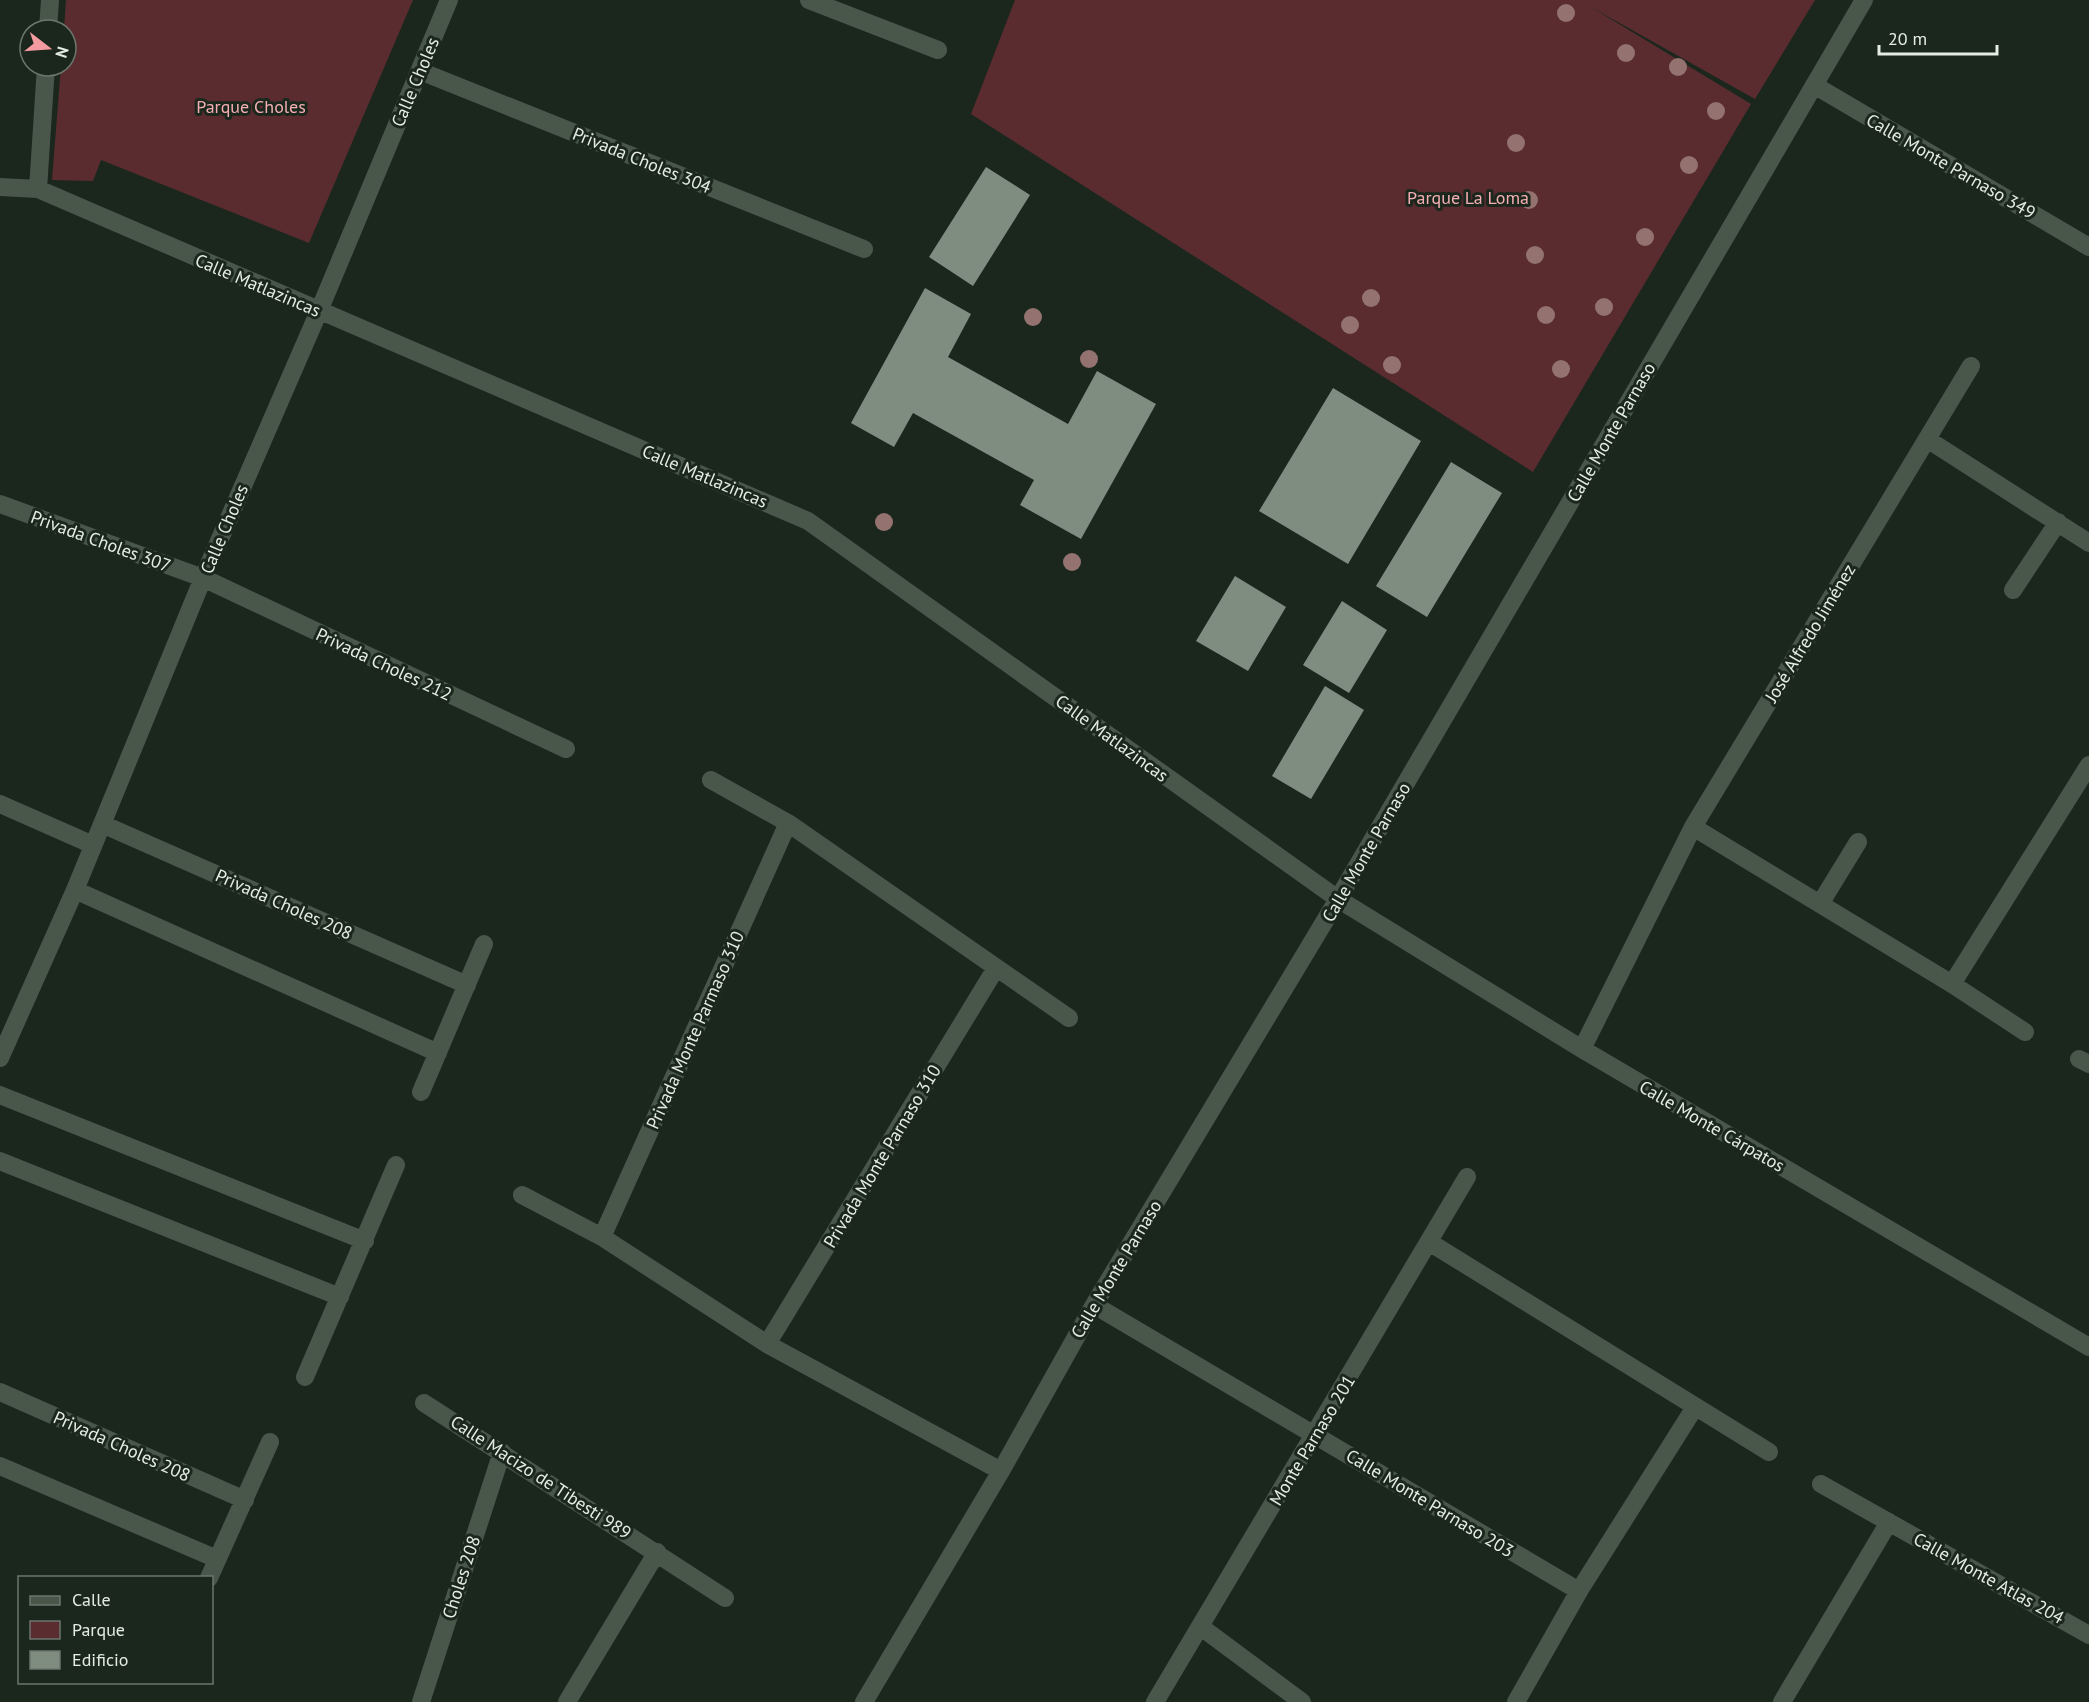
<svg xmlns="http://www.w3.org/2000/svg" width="2089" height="1702" viewBox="0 0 2089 1702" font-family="'PT Sans',sans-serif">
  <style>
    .green { fill: #5a2c30 }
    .building { fill: #7e8d80 }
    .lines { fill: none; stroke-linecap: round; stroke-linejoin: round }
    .minor { stroke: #49574b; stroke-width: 18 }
    .tree { fill: #937270 }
    .labels { text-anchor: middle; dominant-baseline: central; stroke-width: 6; stroke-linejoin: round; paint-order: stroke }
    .street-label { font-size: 18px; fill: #e4ece5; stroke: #1b271d }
    .park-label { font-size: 18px; fill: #f5afb3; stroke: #1b271d }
  </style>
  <rect width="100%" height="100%" fill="#1b271d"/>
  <path class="green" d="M66,0H413L309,243L101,160L93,181L52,180L61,66H66V30H64Z
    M1015,0H1815L1755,99L1591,7L1751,104L1533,472L971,114Z"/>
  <path class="building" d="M986,167L1030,195L973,286L929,257Z
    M925,288L971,314L948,357L1068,424L1097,371L1156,404L1081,539L1020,505L1034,480L913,413L894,447L851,423Z
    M1333,388L1421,441L1348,564L1259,511Z
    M1451,462L1502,493L1427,617L1376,586Z
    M1235,576L1286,607L1248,671L1196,641Z
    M1342,601L1387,630L1349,693L1303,665Z
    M1325,686L1364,710L1311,799L1272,776Z"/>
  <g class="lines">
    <path class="minor" d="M809,0L938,50
      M48,30L50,0
      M420,71L864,249
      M1814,85L2089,247
      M0,187L38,189L808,521L1338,899L1582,1049L2089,1347
      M38,189L46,66
      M1927,439L2089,543
      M0,504L203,578L566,749
      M2013,590L2058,522
      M711,780L788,823L1069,1018
      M0,804L93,845
      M102,824L467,985
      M1693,827L1952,984L2025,1032
      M75,890L438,1053
      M1820,904L1858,842
      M1952,984L2089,765
      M1582,1049L1693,827L1971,366
      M0,1058L75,890L203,578L319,311L449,0
      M2079,1059L2089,1064
      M421,1092L484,944
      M0,1095L365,1241
      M0,1161L340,1297
      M522,1195L602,1237L767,1344L1001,1471
      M602,1237L788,823
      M1429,1242L1769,1452
      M1094,1305L1579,1591
      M767,1344L996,968
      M305,1377L396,1165
      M0,1392L245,1500
      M424,1403L725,1598
      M0,1466L217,1559
      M1821,1484L2089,1635
      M209,1578L270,1442
      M1201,1627L1302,1702
      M421,1702L502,1452
      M567,1702L657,1552
      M864,1702L1001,1471L1094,1305L1338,899L1864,0
      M1155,1702L1467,1177
      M1516,1702L1579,1591L1695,1407
      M1782,1702L1889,1522"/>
  </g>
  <g class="tree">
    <circle cx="1566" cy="13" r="9"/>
    <circle cx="1626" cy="53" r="9"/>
    <circle cx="1678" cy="67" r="9"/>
    <circle cx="1716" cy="111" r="9"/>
    <circle cx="1516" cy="143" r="9"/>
    <circle cx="1689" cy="165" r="9"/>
    <circle cx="1529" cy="200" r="9"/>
    <circle cx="1645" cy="237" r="9"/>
    <circle cx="1535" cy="255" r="9"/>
    <circle cx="1371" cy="298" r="9"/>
    <circle cx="1604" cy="307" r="9"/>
    <circle cx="1546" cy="315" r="9"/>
    <circle cx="1033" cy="317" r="9"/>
    <circle cx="1350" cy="325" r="9"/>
    <circle cx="1089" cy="359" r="9"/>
    <circle cx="1392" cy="365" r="9"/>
    <circle cx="1561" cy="369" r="9"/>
    <circle cx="884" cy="522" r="9"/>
    <circle cx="1072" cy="562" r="9"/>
  </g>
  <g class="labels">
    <g class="street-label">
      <text transform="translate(415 82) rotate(-67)">Calle Choles</text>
      <text transform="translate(642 160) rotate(22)">Privada Choles 304</text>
      <text transform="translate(1951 166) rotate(30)">Calle Monte Parnaso 349</text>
      <text transform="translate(258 285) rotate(23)">Calle Matlazincas</text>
      <text transform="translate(1611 432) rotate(-60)">Calle Monte Parnaso</text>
      <text transform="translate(705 476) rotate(23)">Calle Matlazincas</text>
      <text transform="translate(224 529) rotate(-67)">Calle Choles</text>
      <text transform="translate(101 541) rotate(20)">Privada Choles 307</text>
      <text transform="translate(1810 633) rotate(-59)">José Alfredo Jiménez</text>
      <text transform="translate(384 664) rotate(25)">Privada Choles 212</text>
      <text transform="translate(1112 738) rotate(36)">Calle Matlazincas</text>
      <text transform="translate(1366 852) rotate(-60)">Calle Monte Parnaso</text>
      <text transform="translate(284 904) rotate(24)">Privada Choles 208</text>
      <text transform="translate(695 1030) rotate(-66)">Privada Monte Parmaso 310</text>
      <text transform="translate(1712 1126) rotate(30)">Calle Monte Cárpatos</text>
      <text transform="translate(882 1156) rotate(-59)">Privada Monte Parnaso 310</text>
      <text transform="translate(1116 1269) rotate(-59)">Calle Monte Parnaso</text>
      <text transform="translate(1312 1440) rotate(-59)">Monte Parnaso 201</text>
      <text transform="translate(122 1446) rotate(24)">Privada Choles 208</text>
      <text transform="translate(541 1477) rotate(33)">Calle Macizo de Tibesti 989</text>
      <text transform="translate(1430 1503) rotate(31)">Calle Monte Parnaso 203</text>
      <text transform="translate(461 1577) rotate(-72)">Choles 208</text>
      <text transform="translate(1989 1578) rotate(29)">Calle Monte Atlas 204</text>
    </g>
    <g class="park-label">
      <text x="251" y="106">Parque Choles</text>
      <text x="1468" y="197">Parque La Loma</text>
    </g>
  </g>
  <rect x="18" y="1576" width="195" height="108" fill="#1b271d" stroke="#6b766d" stroke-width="1.5"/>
  <rect x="30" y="1596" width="30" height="9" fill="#49574b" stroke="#6b766d" stroke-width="1.5"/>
  <text x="72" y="1606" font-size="18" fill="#e4ece5">Calle</text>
  <rect x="30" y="1621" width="30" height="18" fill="#5a2c30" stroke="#6b766d" stroke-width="1.5"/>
  <text x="72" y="1636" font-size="18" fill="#e4ece5">Parque</text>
  <rect x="30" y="1651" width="30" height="18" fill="#7e8d80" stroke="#6b766d" stroke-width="1.5"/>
  <text x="72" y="1666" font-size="18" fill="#e4ece5">Edificio</text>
  <g transform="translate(48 48) rotate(107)"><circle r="28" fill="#1b271d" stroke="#6b766d" stroke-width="1.5"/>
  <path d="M0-4.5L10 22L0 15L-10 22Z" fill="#f49aa1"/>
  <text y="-9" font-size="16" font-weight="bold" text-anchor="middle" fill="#e4ece5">N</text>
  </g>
  <path d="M1879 45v9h118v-9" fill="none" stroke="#e4ece5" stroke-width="3"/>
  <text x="1888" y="45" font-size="18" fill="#e4ece5" stroke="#1b271d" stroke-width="4.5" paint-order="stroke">20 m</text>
</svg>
